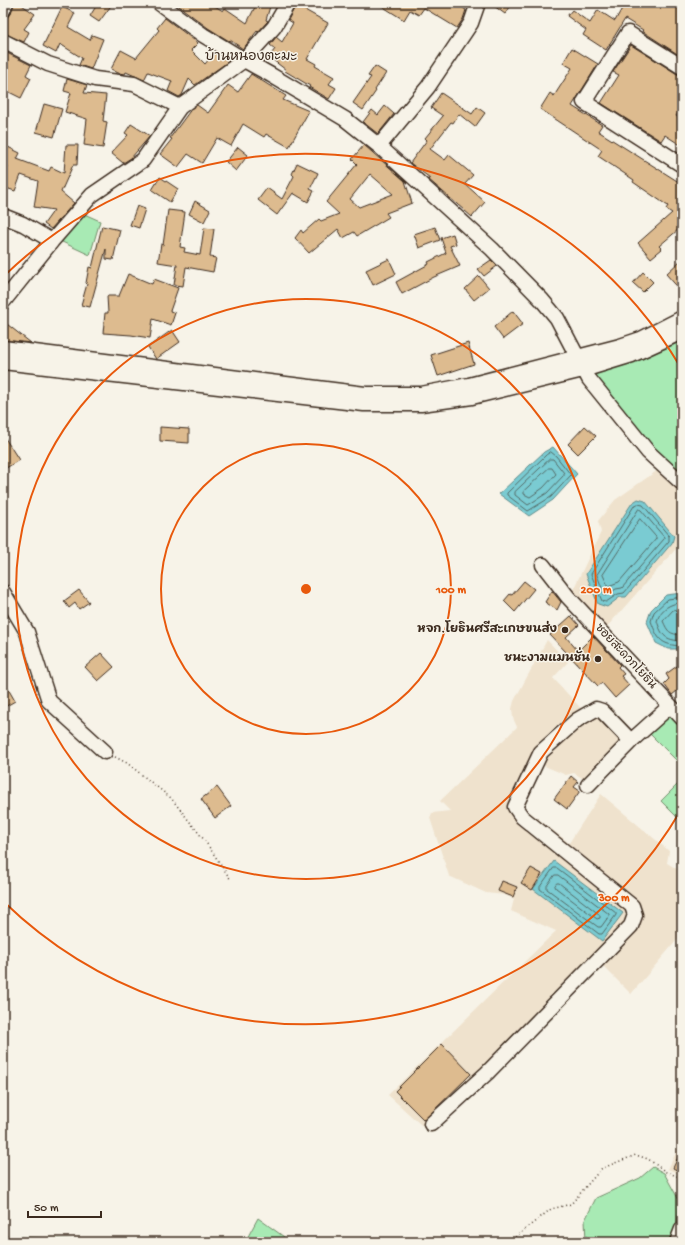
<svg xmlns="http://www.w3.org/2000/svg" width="685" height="1245" viewBox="0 0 685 1245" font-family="'Gochi Hand','Playpen Sans Thai',sans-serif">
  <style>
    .built { fill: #efe2cd }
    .green { fill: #a8eab4; stroke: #728a69 }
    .water { fill: #7acbd2; stroke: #618b8a }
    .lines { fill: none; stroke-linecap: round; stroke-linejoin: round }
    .shore { stroke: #546a66; stroke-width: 1 }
    .building { fill: #ddbb8f; stroke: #3b2a1e; fill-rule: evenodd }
    .minor-casing { stroke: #3b2a1e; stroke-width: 17 }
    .path { stroke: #3b2a1e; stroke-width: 1.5; stroke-dasharray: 1 3; stroke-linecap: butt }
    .minor { stroke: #f7f3e8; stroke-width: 14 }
    .ring { fill: none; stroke: #e8590c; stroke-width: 2 }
    .poi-dot { fill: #3b2a1e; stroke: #f7f3e8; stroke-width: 1.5 }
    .labels { text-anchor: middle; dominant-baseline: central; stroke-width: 3; stroke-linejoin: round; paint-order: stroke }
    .poi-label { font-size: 12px; font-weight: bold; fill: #3b2a1e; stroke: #f7f3e8; text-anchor: end }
    .street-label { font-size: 12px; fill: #3b2a1e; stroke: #f7f3e8 }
    .quarter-label { font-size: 14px; fill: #3b2a1e; stroke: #f7f3e8 }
    .centre { fill: #e8590c; stroke: #f7f3e8; stroke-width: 2 }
    .ring-label { font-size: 12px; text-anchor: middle; font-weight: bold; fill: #e8590c; stroke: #f7f3e8; stroke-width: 3; stroke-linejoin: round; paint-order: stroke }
  </style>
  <rect width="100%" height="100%" fill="#f7f3e8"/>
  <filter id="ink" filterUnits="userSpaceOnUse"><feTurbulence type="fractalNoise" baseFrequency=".025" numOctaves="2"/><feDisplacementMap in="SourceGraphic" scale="8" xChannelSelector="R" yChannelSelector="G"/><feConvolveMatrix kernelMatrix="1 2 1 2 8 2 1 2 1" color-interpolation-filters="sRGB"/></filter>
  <g filter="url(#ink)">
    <path class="built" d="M658,470L682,493V542L605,629L571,594L601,532L598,521L615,500Z
      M547,640L568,662L553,678L589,717L600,715L625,745L587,781L574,773L566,775L542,765L523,807L569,843L601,794L669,851L667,863L682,872V934L631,994L601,964L516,1051L430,1133L388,1095L556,931L511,911L514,899L505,895L486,893L449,876L430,818L432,813L450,811L440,801L517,727L513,718L512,709L514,701Z
      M682,1141V1175L668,1169Z"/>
    <path class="green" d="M82,213L100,221L90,255L60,241Z
      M682,341V475L652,448L593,374L636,361Z
      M670,714L682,727V766L650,734Z
      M682,780V822L661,801Z
      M653,1167L664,1173L680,1202L677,1222L671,1242H586L585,1220L596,1198L640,1178Z
      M258,1218L291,1242H245Z
      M3,1236L101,1242H3Z"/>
    <path class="water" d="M553,447L577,474L553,500L529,516L499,494L544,452Z
      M638,499L645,501L674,536L672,543L626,597H620L607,607L598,604L586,574L632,503Z
      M682,593V649H668L656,643L647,622L651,610L666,595Z
      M554,861L623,913L602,941L533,889Z"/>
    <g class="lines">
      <path class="shore" d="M551,452L556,456L571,475L551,497L528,511L507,495V493L546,455Z
        M550,459H553L564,473V475L547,493L528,505L515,495V492Z
        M549,468H552L556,474L543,488L530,497L524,494V491Z
        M638,504L643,505L669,536V541L624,593L618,594L606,602L602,601L591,574L634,506Z
        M639,509L641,510L664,537V539L622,588L616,589L605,596L597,575Z
        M640,519L656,537V539L619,582L608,586L603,575Z
        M682,597L668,599L654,612L651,621C658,640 661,645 682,646
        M682,602C670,604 661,608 657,621C662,636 665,640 682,641
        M682,608L673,610L663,621C668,632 669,634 682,635
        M554,868H557L616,913V915L602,934H599L540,889V887Z
        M555,875H558L609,914V916L601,927H598L547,889V886Z
        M557,883H559L600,915V918L597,919L556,888L555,886Z"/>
    </g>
    <path class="building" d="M14,3H19L35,14L24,29L29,32L24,42L3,33V25L7,17L11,13Z
      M98,3H113L99,22L90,16Z
      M175,3H210L223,11L225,8L247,23L257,3H271L266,20L268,21L267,22L258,32L257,31L243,49L230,40L229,41L208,28Z
      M377,3H466L463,8L466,10L463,19L457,28L424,8L419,15L410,10L404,20Z
      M490,3H513L505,14Z
      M625,3H682V57L642,31L643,30L625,19L606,50L583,35L586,30L567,16L572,10L590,23L598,10L615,21Z
      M296,5L328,23L307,59L316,64L315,66L334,77L329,84L336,88L329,99L309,87L310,86L285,71L286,70L269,57L275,49L270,45L276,37L282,42L293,23L288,20Z
      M62,7L75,13L68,27L90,40L92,35L103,39L91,69L79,65L82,58L60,44L56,53L43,46Z
      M165,18L198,43L191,50L205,64L215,52L229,61L195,85L189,79L182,95L179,97L168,91L172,81L148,72L144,80L126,72L125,74L118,73L111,69L121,50L136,58L159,30L157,28Z
      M631,45L682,77V107L676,116L682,120V146L665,135L661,141L601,103L619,75L613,72Z
      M572,48L598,64L572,106L602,125L598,131L682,184V217L677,226L679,229L659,246L662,249L651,258L638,243L672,213L666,209L668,206L633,182L634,180L598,156L602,150L540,109L550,93L554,96L572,68L563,63Z
      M3,51L31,65L26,75L31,78L21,98L3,89Z
      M375,66L386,73L375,90L376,91L363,110L353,103L371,77L368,76Z
      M251,74L286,96L283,100L309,111L289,147L266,134L264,137L243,124L231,146L217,138L202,163L188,154L178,167L160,154L172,139L170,138L192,108L197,105L208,113L228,85L238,92Z
      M67,79L87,85L84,93L106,95L103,121L107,122L103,148L84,145L87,119L65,112L71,93L64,91Z
      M441,93L472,114L477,107L485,113L475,127L459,114L453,123L451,122L430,149L445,160L449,155L473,175L465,184L485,202L472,217L428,179L430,178L410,163L427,140L425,138L443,116L431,108Z
      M44,104L62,109L54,137L36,132Z
      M385,106L394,114L378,134L363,122L372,110L378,115Z
      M131,124L150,136L131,158L123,163L111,153L128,135L125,133Z
      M66,145H78L77,165H73L61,192L74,203L51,229L44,224L54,210L34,207L38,181L21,175L15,191L3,187V179L8,166L3,163V151L6,146L20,153L17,159L49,171L51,167L64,173Z
      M364,145L405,181L412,203L386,213L389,217L357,236L354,232L343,238L338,229L309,253L295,238L301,230L303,233L319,219L321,221L339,214L326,202L357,164L352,159ZM370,174L393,194L359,207L350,199Z
      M238,147L248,155L236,171L226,162Z
      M297,163L318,173L310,189L314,191L308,202L293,193L277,215L258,200L267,188L282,199L294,176L292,174Z
      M160,177L178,189L170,202L152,190Z
      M195,201L210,210L204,222L189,214Z
      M137,206L145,209L139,228L130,225Z
      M168,210L185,212L180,247L185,248L184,252L200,255L204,228L214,229L210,257L216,258L213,272L186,267L183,286L174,285L177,265L158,262L161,244L163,245Z
      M102,226L120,230L113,260L106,259V249L90,307L81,305L87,284L86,283L89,267L92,268Z
      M435,227L440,240L419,248L414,234Z
      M453,234L456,244L450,246L460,266L434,277L402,294L396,282L429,264L428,262L446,253L441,238Z
      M389,259L396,274L373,285L366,270Z
      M682,259V292L666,274Z
      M491,260L497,266L484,276L478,269Z
      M643,272L653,282L643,292L633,283Z
      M128,274L152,284L154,279L178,288L170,311L175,313L171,325L153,319L150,338L131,335L103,333L105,313H108L107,296H119Z
      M479,276L489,288L474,300L465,289Z
      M513,311L523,324L503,339L494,327Z
      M3,321L31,343L3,340Z
      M172,330L180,342L156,359L148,347Z
      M468,343L474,364L438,376L431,355Z
      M585,426L596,436L578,454L568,444Z
      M160,427L189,429V443L160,441Z
      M3,435L19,460L3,470Z
      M524,581L534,589L515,612L504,601L510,594L512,595Z
      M79,590L89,602L79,609L75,603L69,608L64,601Z
      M552,591L561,602L557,610L545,602Z
      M571,616L579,625L566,637L578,651L593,636L620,665L618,667L624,674L621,676L629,685L615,698L602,683L598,686L550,635Z
      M101,653L114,667L98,681L85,667Z
      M677,666L682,673V687L672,695L664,684L669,679L666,674Z
      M3,680L15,701L3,708Z
      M571,776L578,782L574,787L580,791L567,809L554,799Z
      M217,787L231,806L215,818L201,799Z
      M531,868L542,874L532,890L521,883Z
      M502,881L517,887L513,897L498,891Z
      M442,1044L471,1074L424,1120L395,1091Z
      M682,1149V1173L673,1168Z"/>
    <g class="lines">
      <g class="minor-casing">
        <path id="minor" d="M159,3L203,35L244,60L271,75L345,119L379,146L492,249L542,300L557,318L589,379L648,452L682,483
          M3,10L6,3
          M3,41L48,64L95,79L134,84L180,107
          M682,67L628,33L584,102L682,165
          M379,146L428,87L471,23L478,3
          M3,216L23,224L52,241
          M3,302L52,241L92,195L143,160L180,107L244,60L274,27L288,3
          M3,348L365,394H421L469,385L620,346L641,339L682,318
          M3,362L364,404H421L472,397L583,370L632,355L682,332
          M543,565L568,597L682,718
          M3,592L27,632L49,701L105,752
          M588,785L631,741
          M431,1124L487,1073L631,926L635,915L632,906L522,817L515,807L541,752L577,720L596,709L602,711L631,741L670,706
          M677,1242L682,1229"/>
      </g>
      <path class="path" d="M115,757L127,763L171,798L205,841L231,880
        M509,1242L551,1209L571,1204L601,1169L615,1163L636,1155L648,1159L666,1172L682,1178"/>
      <use href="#minor" class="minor"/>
    </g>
  </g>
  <g class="ring">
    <circle cx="306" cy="589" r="145"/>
    <circle cx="306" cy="589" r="290"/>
    <path d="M681 810A435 435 0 0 1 4 902M4 276A435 435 0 0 1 681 368"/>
  </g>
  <g class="poi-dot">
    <circle cx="565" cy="630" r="4"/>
    <circle cx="598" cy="659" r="4"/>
  </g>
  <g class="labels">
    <g class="poi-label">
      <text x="557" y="630">หจก.โยธินศรีสะเกษขนส่ง</text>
      <text x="590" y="659">ชนะงามแมนชั่น</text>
    </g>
    <g class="street-label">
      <text transform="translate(625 657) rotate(47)">ซอยสะดวกโยธิน</text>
    </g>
    <g class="quarter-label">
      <text x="251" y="57">บ้านหนองตะมะ</text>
    </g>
  </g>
  <circle cx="306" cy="589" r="6" class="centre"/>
  <g class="ring-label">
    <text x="451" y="593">100 m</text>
    <text x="596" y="593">200 m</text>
    <text x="614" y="901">300 m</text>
  </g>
  <rect width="685" height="1245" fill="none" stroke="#f7f3e8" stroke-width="16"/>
  <rect x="8" y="8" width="669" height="1229" fill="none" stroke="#3b2a1e" stroke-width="1.5" filter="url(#ink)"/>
  <path d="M28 1211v6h73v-6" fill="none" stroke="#3b2a1e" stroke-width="2"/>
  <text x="34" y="1211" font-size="12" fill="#3b2a1e" stroke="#f7f3e8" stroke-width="3" paint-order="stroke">50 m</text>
</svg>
